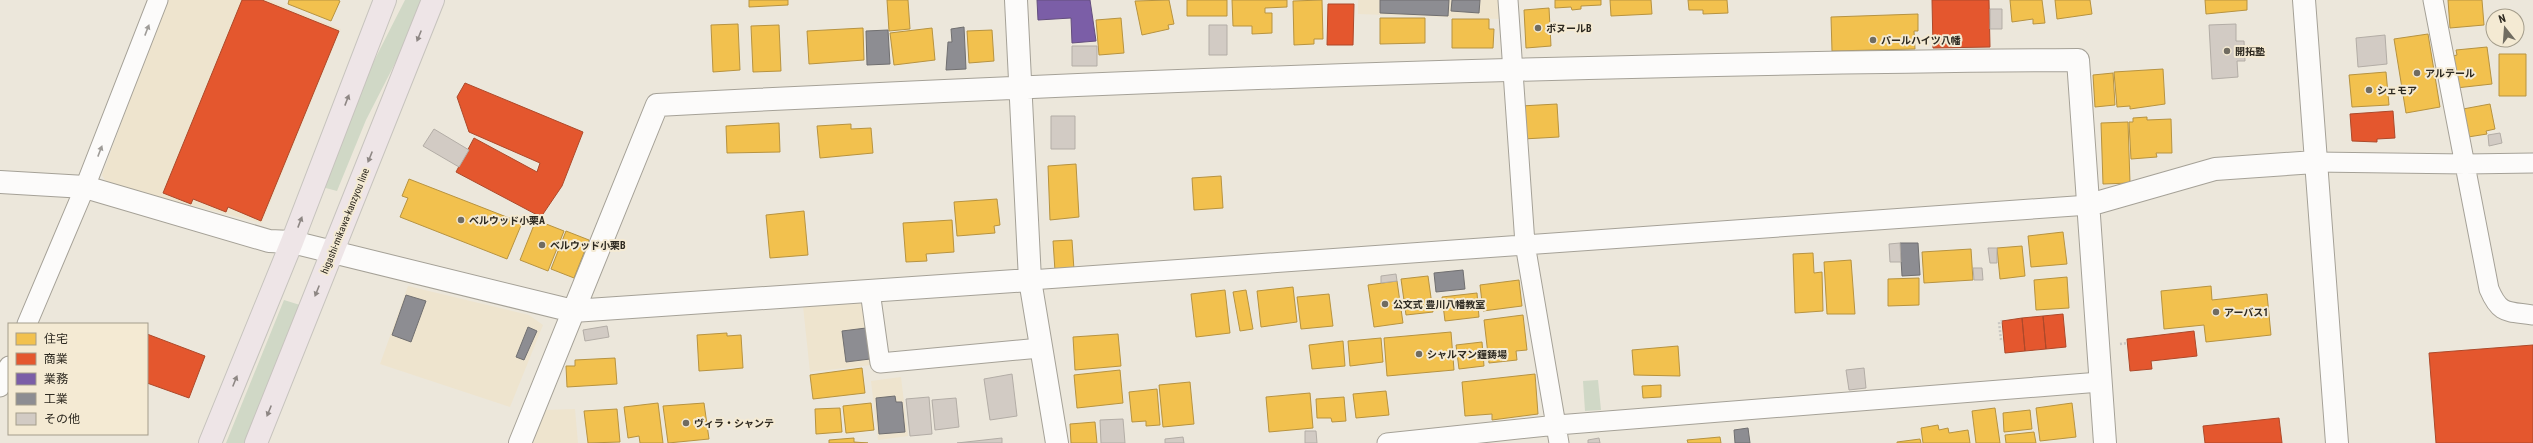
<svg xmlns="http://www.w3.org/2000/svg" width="2533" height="443" viewBox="0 0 2533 443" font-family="'Roboto Condensed','Noto Sans JP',sans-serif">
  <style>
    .built { fill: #eee4ce }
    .green { fill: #d0d8c6 }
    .homes { fill: #f2c14e; stroke: #b79340 }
    .shops { fill: #e4572e; stroke: #ad492a }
    .offices { fill: #7b5ea7; stroke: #644e7e }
    .industry { fill: #8d8d92; stroke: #706f70 }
    .building { fill: #d2cbc4; stroke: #b3ada6 }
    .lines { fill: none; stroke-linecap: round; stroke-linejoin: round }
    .minor-casing { stroke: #a5a197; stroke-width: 21 }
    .tertiary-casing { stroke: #a5a197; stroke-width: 24 }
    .primary-casing { stroke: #c6c3bd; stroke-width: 24 }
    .path { stroke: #c9c7c2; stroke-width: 2.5; stroke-dasharray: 2 2; stroke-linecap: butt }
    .minor { stroke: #fcfbfa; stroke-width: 19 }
    .tertiary { stroke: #fcfbfa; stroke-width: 22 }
    .primary { stroke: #eee5e7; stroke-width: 22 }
    .oneway { fill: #9f9c98 }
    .oneway2 { fill: #8e8784 }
    .poi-dot { fill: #706c61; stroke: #f4ead3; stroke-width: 1.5 }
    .labels { text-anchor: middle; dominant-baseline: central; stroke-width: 4; stroke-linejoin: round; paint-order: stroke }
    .poi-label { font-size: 10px; font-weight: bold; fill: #2d2920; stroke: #f4ead3; text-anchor: start }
    .street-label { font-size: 10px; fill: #2d2920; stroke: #f4ead3 }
  </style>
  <rect width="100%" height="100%" fill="#ece7db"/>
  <path class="built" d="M167,0H269L341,29L262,223L107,184L102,175Z
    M1358,0H1499L1500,19L1358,14Z
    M408,286L529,315L543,325L510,407L380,364Z
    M858,302L864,307L871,365L810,372L803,306Z
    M901,377L908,436L878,440L871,381Z
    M575,409L578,443H533L545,410Z"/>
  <path class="green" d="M405,0H423L410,34L366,120L337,191L322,187L347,114Z
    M284,300L300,305L247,443H226Z
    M1598,380L1601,410L1585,411L1583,381Z"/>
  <path class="homes" d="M289,0H338L340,1L331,21L288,4Z
    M749,0H788V5L749,7Z
    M887,0H908L910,29L889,31Z
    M1169,0L1174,24L1168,25L1169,29L1142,35L1135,1Z
    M1187,0H1227V16H1187Z
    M1232,0H1287V7L1265,8V13H1272V33L1252,34V26H1233Z
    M1322,0L1323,39H1314V44L1294,45L1293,1Z
    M1555,0H1601V5L1581,6V9L1572,10L1571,7L1555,8Z
    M1610,0H1651L1652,14L1611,16Z
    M1688,0H1727L1728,13L1703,14V10H1689Z
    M2010,0H2042L2045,23L2033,24V19L2012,22Z
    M2055,0H2090L2092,14L2057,19Z
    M2205,0H2247V10L2206,14Z
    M2448,0H2482L2484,25L2450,28Z
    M1549,8L1551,46L1526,48L1524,10Z
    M1918,14V31H1914L1915,49L1832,51L1831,17Z
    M1121,18L1124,53L1099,55L1096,20Z
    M1380,18H1425V43L1380,44Z
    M1452,19H1489V29H1494L1493,48H1452Z
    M738,24L740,70L713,72L711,25Z
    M779,25L781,71L753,72L751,26Z
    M863,28L864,60L809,64L807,31Z
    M932,28L935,60L894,65L890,33Z
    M992,30L994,61L969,63L967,31Z
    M2428,34L2440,107L2406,113L2394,39Z
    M2487,47L2492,84L2456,88L2453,56L2457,55L2456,50Z
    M2499,54H2526V96H2499Z
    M2163,69L2165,104L2130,109V106L2117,107L2114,72Z
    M2386,72L2389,105L2352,107L2349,75Z
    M2113,73L2115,105L2095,107L2093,75Z
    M1557,104L1559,137L1523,139L1521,106Z
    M2490,104L2495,129L2486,131L2487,134L2468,137L2463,109Z
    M2147,117V120L2171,119L2172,153H2156L2157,157L2131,159L2129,122H2133V118Z
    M2128,122L2130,183L2103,184L2101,123Z
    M779,123L780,152L727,153L726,126Z
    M851,124V129L871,128L873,153L820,158L817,126Z
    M1076,164L1079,217L1050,220L1048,166Z
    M1221,176L1223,208L1194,210L1192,178Z
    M409,179L522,223L507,259L400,217L408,198L402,196Z
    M997,199L1000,225L994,226L995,233L957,236L954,202Z
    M804,211L808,255L770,258L766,215Z
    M536,220L564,231L548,271L520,260Z
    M952,220L954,252L926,254L927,261L906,262L903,223Z
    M566,231L589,240L574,278L551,269Z
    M2063,232L2067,264L2031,267L2028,236Z
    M1072,240L1074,270L1055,271L1053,241Z
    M2022,246L2025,276L2000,279L1997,248Z
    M1971,249L1973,280L1924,283L1922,252Z
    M1813,253L1814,273L1822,272L1823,311L1795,313L1793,254Z
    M1851,260L1855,314H1827L1824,262Z
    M1428,276L1433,312L1406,315L1401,279Z
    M2067,277L2069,308L2036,310L2034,280Z
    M1919,278V305L1888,306V279Z
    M1519,280L1522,306L1483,311L1480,285Z
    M1397,281L1403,323L1374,327L1368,285Z
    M2211,286L2212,300L2267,294L2271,335L2206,342L2204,325L2164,329L2161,291Z
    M1293,287L1297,322L1261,327L1257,291Z
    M1225,290L1230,333L1196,337L1191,294Z
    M1246,290L1253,329L1240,331L1233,292Z
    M1477,293L1479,317L1445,321L1442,297Z
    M1329,294L1333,326L1301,329L1297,297Z
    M1523,315L1527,350L1516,351L1517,360L1489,363L1484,320Z
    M1451,332L1454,370L1387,376L1384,338Z
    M727,333V336L741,335L743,368L699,371L697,335Z
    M1118,334L1121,366L1075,370L1073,337Z
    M1381,338L1383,362L1350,366L1348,341Z
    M1343,341L1345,366L1312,369L1309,345Z
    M1482,342L1484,366L1459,369L1456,345Z
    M1678,346L1680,376L1634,375L1632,350Z
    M615,358L617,384L567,387L566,366H575V360Z
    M862,368L865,393L813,399L810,375Z
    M1120,370L1123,403L1077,408L1074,375Z
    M1535,374L1538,414L1492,420V414L1465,416L1462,382Z
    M1190,382L1194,424L1163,427L1159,385Z
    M1661,385V397L1643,398L1642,386Z
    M1157,389L1160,425L1146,426V421L1132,422L1129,392Z
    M1386,391L1389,415L1356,418L1353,394Z
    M1310,393L1313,428L1269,432L1266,397Z
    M1344,397L1346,421L1332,422L1331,418H1317L1316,399Z
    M658,403L663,443H640L639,436L628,438L624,407Z
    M704,403L709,439L668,443L663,406Z
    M871,403L874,430L846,433L843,406Z
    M2072,403L2076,437L2040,441L2036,408Z
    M840,408L842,432L816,434L815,409Z
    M1995,408L2000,443H1976L1972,411Z
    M617,409L620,442L588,443L584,411Z
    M2030,410L2032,429L2004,432L2003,413Z
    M1095,422L1097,443H1071L1070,424Z
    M1938,425L1939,430L1948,428L1949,433L1968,430L1970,443H1923L1921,428Z
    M2034,432L2036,443H2006L2005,435Z
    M1720,437L1721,443H1688L1687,440Z
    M854,438V442L868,443H829V440Z
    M1920,439L1921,443H1897V442Z"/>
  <path class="shops" d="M242,0H262L339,31L261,221L228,207L226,212L193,199L191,204L163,193Z
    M1932,0H1989L1990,47L1933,48Z
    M1328,4H1354L1353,45H1327Z
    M465,83L583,132L562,186L541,217L456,172L474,138L537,172L540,163L469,132L457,97Z
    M2393,111L2395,138L2377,139V142L2352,141L2350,114Z
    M2063,314L2066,347L2046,349L2043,316Z
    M2043,316L2046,349L2025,351L2022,318Z
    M2022,318L2025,351L2005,353L2002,321Z
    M2194,331L2197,356L2151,361L2152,369L2130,371L2127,339Z
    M147,334L205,356L189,398L147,383Z
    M2533,345V443H2436L2429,353Z
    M2279,418L2282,443H2205L2203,426Z"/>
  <path class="offices" d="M1037,0H1090L1096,41L1072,43L1071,18L1038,20Z"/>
  <path class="industry" d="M1380,0H1449L1448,16L1380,13Z
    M1452,0H1480L1479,13L1451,11Z
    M964,27L966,69L946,70L948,42H952L951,29Z
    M888,30L890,64L867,65L866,31Z
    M1900,243H1918L1920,275L1902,276Z
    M1463,270L1465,289L1436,292L1434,273Z
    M406,295L426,301L411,342L392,335Z
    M528,327L537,331L524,360L516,357Z
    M866,328L870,359L846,362L842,331Z
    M895,396L896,402H902L905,432L879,434L876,398Z
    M1748,428L1750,443H1735L1734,430Z"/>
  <path class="building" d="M1990,9H2002V29H1990Z
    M2236,24V41H2244L2245,61H2237L2238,77L2212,79L2209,25Z
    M1209,25H1227V55H1209Z
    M2385,35L2387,64L2358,67L2356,38Z
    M1072,46H1097V66H1072Z
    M1051,116H1075V149H1051Z
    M434,129L469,150L459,167L423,146Z
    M2500,133L2502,143L2489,146L2488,135Z
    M1900,243L1901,262H1890L1889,244Z
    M1988,248H1997V263H1990Z
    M1973,268H1982L1983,280H1974Z
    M1396,274L1397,281L1381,283V276Z
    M607,326L609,337L585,341L583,330Z
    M1864,368L1866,388L1849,390L1846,370Z
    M1012,374L1017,416L990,420L984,379Z
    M929,397L932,434L910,436L906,399Z
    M956,398L959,427L935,430L932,400Z
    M1123,419L1125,443H1101L1100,420Z
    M1305,431H1316L1317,443H1305Z
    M1183,437L1184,443H1165V439Z
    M1002,438V443H957Z
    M1599,438L1600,443H1588V440Z"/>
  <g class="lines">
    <g class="minor-casing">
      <path id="minor" d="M1508,0L1525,244L1559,443
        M2433,0L2489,289C2500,315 2507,311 2533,315
        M2315,162L2466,164L2533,163
        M1030,280L2089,205
        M870,291L880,363L1040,348
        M27,324L85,187L158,0
        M0,387L9,366
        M1387,443L1557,425L2100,382"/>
    </g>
    <g class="tertiary-casing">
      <path id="tertiary" d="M1016,0L1030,280L1057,443
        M2304,0L2337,443
        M0,182L85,187L269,241L292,242L573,311L1030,280
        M2089,205L2215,169L2315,162
        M520,443L657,105C1131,80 1604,63 2078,60L2105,443"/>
    </g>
    <g class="primary-casing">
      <path id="primary" d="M210,443L292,242L385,0
        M256,443L433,0"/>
    </g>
    <path class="path" d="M2001,340L1999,322L2002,321
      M2120,344L2127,343"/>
    <use href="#minor" class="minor"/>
    <use href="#tertiary" class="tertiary"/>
    <use href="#primary" class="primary"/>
  </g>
  <defs><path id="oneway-solid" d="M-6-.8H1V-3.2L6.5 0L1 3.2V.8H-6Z"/></defs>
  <g class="oneway">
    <use href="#oneway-solid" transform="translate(147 30) rotate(-69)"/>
    <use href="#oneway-solid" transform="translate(100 151) rotate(-69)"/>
  </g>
  <g class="oneway2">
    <use href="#oneway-solid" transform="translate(419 36) rotate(112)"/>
    <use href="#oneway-solid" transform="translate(347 100) rotate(-69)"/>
    <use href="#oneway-solid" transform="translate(370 157) rotate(112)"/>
    <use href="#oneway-solid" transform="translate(300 222) rotate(-69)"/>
    <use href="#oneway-solid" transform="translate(317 291) rotate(112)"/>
    <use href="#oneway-solid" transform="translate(235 381) rotate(-68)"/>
    <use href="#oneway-solid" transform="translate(269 411) rotate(112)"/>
  </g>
  <g class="poi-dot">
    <circle cx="1538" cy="28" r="4"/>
    <circle cx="1873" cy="40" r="4"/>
    <circle cx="2227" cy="51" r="4"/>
    <circle cx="2417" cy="73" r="4"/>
    <circle cx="2369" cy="90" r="4"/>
    <circle cx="461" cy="220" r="4"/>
    <circle cx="542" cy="245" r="4"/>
    <circle cx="1385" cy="304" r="4"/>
    <circle cx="2216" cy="312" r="4"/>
    <circle cx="1419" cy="354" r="4"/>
    <circle cx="686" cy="423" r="4"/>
  </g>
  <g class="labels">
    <g class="poi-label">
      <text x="1546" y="28">ボヌールB</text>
      <text x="1881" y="40">パールハイツ八幡</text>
      <text x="2235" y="51">開拓塾</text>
      <text x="2425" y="73">アルテール</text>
      <text x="2377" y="90">シェモア</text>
      <text x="469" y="220">ベルウッド小栗A</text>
      <text x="550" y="245">ベルウッド小栗B</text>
      <text x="1393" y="304">公文式 豊川八幡教室</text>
      <text x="2224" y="312">アーバス1</text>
      <text x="1427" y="354">シャルマン鐘鋳場</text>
      <text x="694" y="423">ヴィラ・シャンテ</text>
    </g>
    <g class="street-label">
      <text transform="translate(345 221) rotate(-68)">higashi-mikawa-kanzyou line</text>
    </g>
  </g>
  <rect x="8" y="323" width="140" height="112" fill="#f4ead3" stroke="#a49d8b"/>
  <rect x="16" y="333" width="20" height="12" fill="#f2c14e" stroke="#a49d8b"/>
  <text x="44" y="343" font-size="12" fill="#2d2920">住宅</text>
  <rect x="16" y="353" width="20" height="12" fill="#e4572e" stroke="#a49d8b"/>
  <text x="44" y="363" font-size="12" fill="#2d2920">商業</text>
  <rect x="16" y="373" width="20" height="12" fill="#7b5ea7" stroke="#a49d8b"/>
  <text x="44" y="383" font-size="12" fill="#2d2920">業務</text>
  <rect x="16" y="393" width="20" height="12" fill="#8d8d92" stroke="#a49d8b"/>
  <text x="44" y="403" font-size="12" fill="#2d2920">工業</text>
  <rect x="16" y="413" width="20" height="12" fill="#d2cbc4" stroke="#a49d8b"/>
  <text x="44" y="423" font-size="12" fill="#2d2920">その他</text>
  <g transform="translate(2505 28) rotate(343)"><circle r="19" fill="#f4ead3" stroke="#a49d8b"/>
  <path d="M0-3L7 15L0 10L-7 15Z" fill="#706c61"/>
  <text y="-6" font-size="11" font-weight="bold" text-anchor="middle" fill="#2d2920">N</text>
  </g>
</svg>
